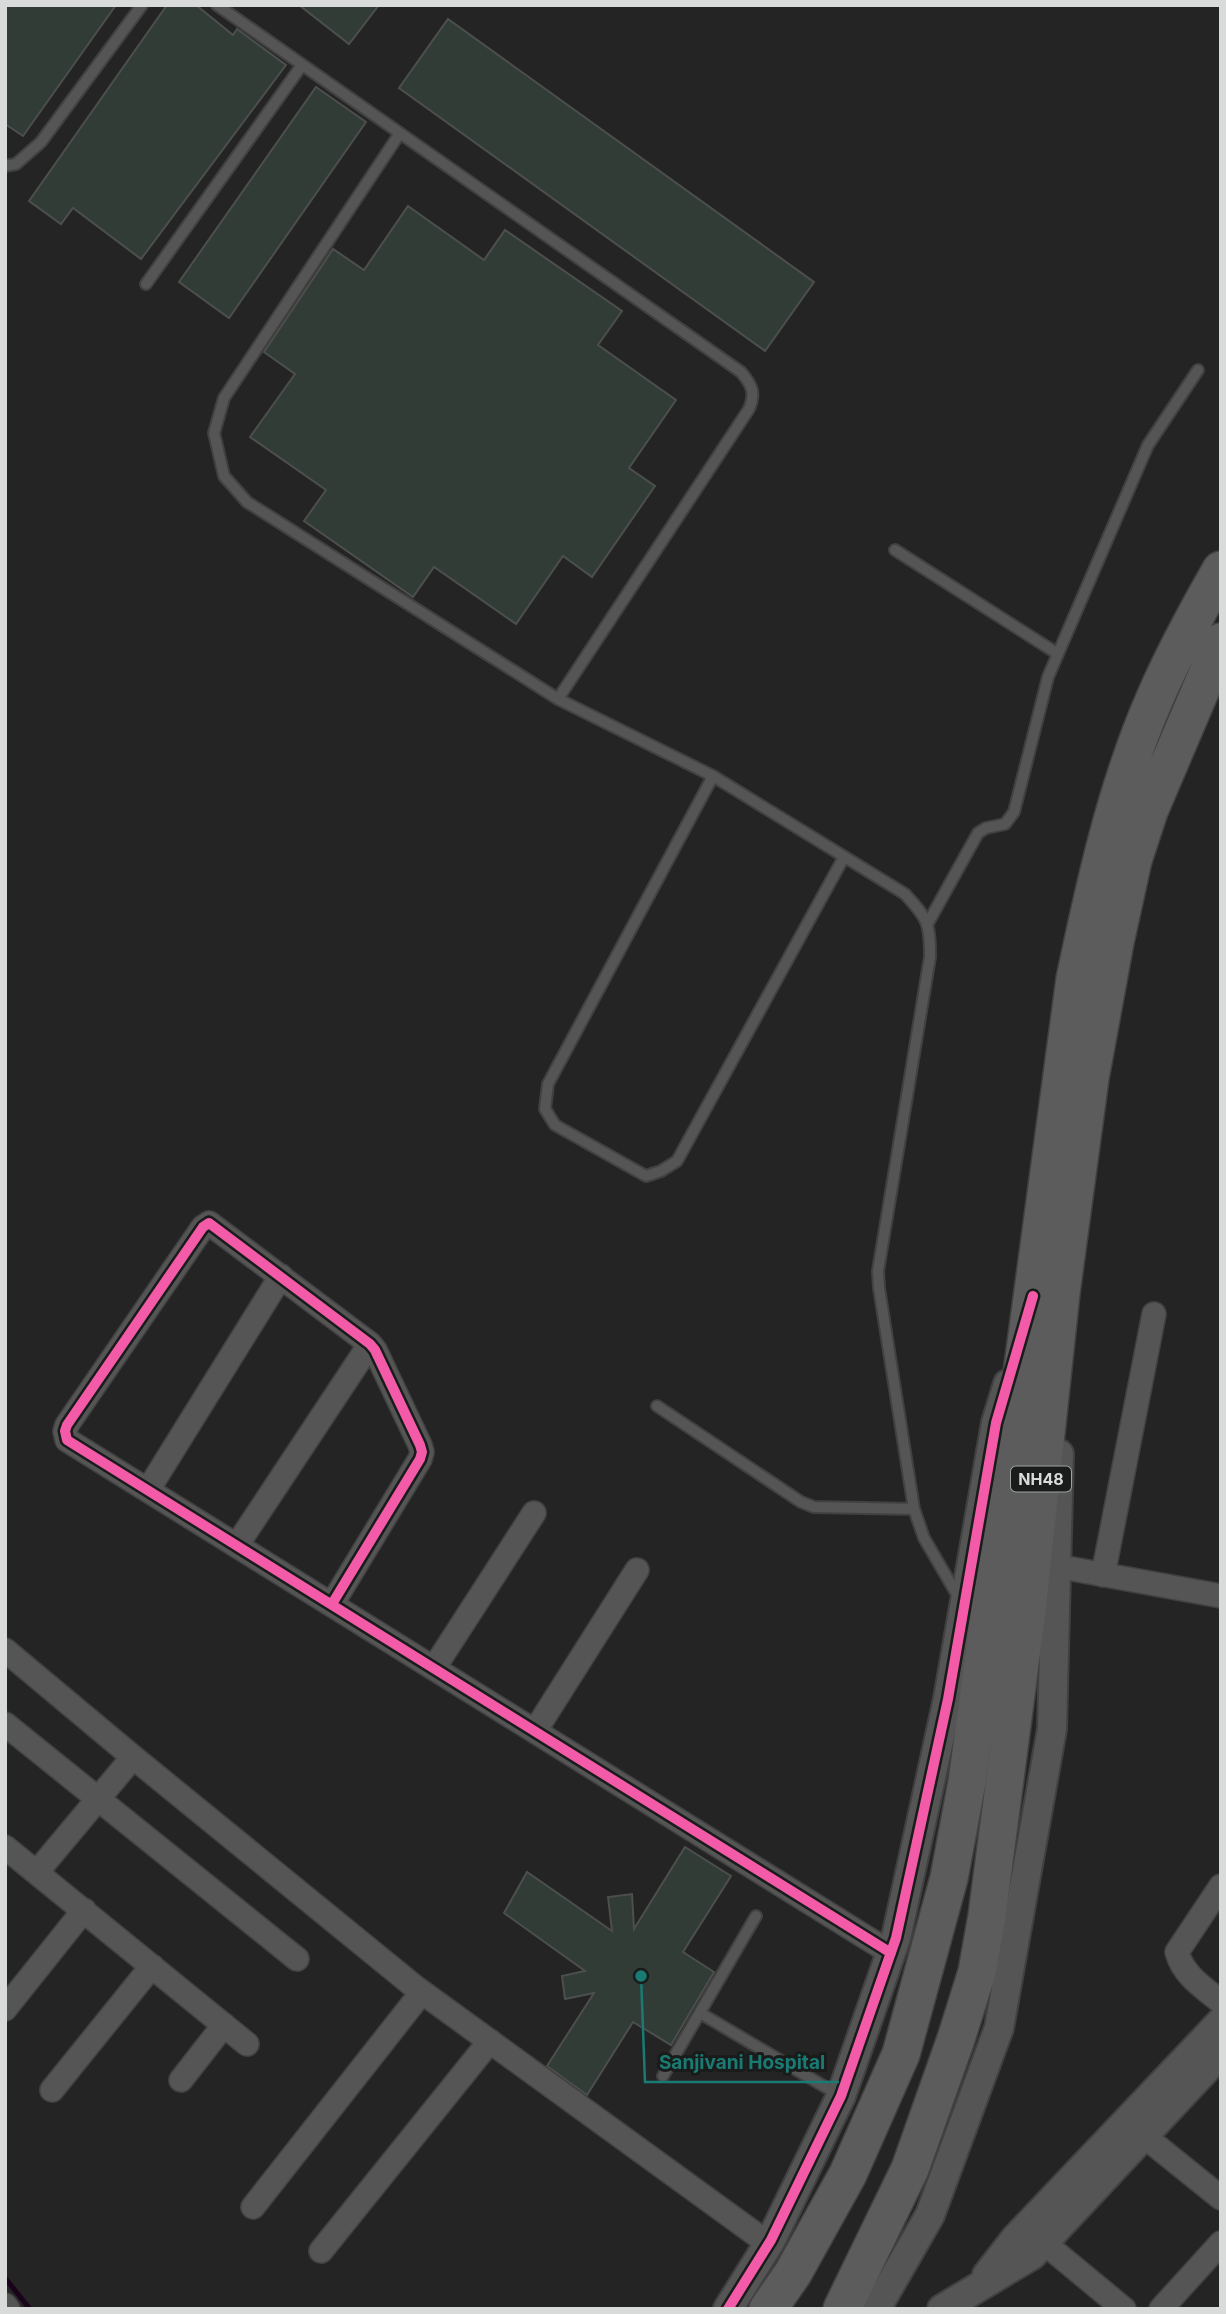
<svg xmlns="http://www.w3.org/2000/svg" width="1226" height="2314" viewBox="0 0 1226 2314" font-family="Inter,sans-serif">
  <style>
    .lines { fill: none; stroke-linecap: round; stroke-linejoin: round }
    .stream { stroke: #18031b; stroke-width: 5 }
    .building { fill: #313c37; stroke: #4d4f4e; stroke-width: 2 }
    .service-casing { stroke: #404140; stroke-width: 14 }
    .minor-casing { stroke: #404140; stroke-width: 26 }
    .tertiary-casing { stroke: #404140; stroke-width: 32 }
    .trunk-casing { stroke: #404140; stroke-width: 40 }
    .service { stroke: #545554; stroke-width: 10 }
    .minor { stroke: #545554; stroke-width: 23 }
    .tertiary { stroke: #545554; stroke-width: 28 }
    .trunk { stroke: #5c5c5c; stroke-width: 37 }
    .cycleway-casing { stroke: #191c1a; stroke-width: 15 }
    .cycleway { stroke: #f35aa7; stroke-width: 10 }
    .labels { text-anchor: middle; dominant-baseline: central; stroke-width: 6; stroke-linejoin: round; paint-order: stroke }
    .shield { fill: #191c1a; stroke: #9fa2a0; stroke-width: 2 }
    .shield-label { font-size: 16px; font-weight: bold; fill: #d9dbda }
    .leader { fill: none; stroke: #197b73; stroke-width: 2.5 }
    .callout-dot { fill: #197b73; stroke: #191c1a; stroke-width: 2.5 }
    .callout-label { font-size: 19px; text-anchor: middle; font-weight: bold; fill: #197b73; stroke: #191c1a; stroke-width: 6; stroke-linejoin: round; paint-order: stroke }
  </style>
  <rect width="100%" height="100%" fill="#232423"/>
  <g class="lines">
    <path class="stream" d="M5,2278L30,2309"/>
  </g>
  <path class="building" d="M5,5H116L23,136L5,124Z
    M167,5H196L233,35L237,29L286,65L141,259L73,208L61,224L29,201Z
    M299,5H379L349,44Z
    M448,19L814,282L765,351L399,88Z
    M316,87L366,122L229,318L179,282Z
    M408,206L484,260L505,230L622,311L598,345L676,400L629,468L655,486L592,577L563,556L516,624L434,567L413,597L304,521L326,490L250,437L295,374L264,352L333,249L364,270Z
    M685,1847L731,1876L683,1952L714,1972L671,2045L633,2022L587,2095L547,2066L594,1993L565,1999L562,1976L585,1971L504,1913L527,1872L612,1931L608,1897L632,1894L634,1929Z"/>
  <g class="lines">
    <g class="service-casing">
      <path id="service" d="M217,5L741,372C752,385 756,393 749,409L558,699L713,776L905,894C928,919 930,923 930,957L878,1271L879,1288L914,1509L924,1538L959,1598
        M400,133L224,398L214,433L224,476L247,502L558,699
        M5,166L16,164L41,142L142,5
        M146,284L302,65
        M895,550L1058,654
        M713,776L548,1084L545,1109L555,1125L646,1176L661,1171L677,1161L844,857
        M928,923L978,833L986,828L1005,824L1014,812L1048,677L1148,445L1198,370
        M657,1406L801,1502L814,1507L914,1509
        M700,2013L839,2095
        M663,2076L756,1916"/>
    </g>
    <g class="minor-casing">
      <path id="minor" d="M148,1490L281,1276
        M237,1545L370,1344
        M1056,1566L1221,1596
        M1103,1575L1154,1314
        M332,1604L420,1459L422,1452L420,1445L375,1350L370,1344L209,1223L203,1227L67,1425L65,1431L67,1440L891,1953
        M5,1650L133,1757L415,1987L769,2244
        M434,1668L534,1513
        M5,1724L297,1959
        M535,1731L637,1570
        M5,1847L247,2044
        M37,1872L133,1757
        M1221,1886L1177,1952C1183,1975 1203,1987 1221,2002
        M5,2009L84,1910
        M181,2080L224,2025
        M52,2090L152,1966
        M1144,2136L1221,2198
        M253,2207L422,1992
        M1043,2242L1124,2309
        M321,2251L490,2041
        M5,2305L8,2309
        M1161,2309L1221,2243"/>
    </g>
    <g class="tertiary-casing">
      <path id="tertiary" d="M987,2275L1015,2239L1221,2022
        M728,2309L771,2240L841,2096L896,1938L948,1699L996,1423L1008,1384
        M876,2309L930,2215L999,2028L1052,1729L1059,1454
        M942,2309L1032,2255L1221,2053"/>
    </g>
    <g class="trunk-casing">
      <path id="trunk" d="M768,2309L793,2273L848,2174L901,2054L949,1878L967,1782L1075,979C1095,884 1116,787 1155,698C1174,654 1197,612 1221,570
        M842,2309L910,2169L956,2039L977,1972L987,1916L1027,1610L1061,1293L1090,1078L1115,942L1133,860L1149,811L1221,642"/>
    </g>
    <use href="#service" class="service"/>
    <use href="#minor" class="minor"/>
    <use href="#tertiary" class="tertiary"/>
    <use href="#trunk" class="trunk"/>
    <g class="cycleway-casing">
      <path id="cycleway" d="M332,1604L420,1459L422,1452L420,1445L375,1350L370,1344L209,1223L203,1227L67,1425L65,1431L67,1440L891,1953
        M728,2309L771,2240L841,2096L896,1938L948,1699L996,1423L1033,1296"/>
    </g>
    <use href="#cycleway" class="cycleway"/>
  </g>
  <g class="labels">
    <rect class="shield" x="1011" y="1466.5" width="60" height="25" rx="5"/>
    <g class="shield-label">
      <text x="1041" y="1479">NH48</text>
    </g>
  </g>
  <path class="leader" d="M641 1976L645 2082H839"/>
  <circle class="callout-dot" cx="641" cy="1976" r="7"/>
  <g class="callout-label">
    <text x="742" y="2069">Sanjivani Hospital</text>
  </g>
  <rect width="1226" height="2314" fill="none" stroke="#d9dbda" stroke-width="14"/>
</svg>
